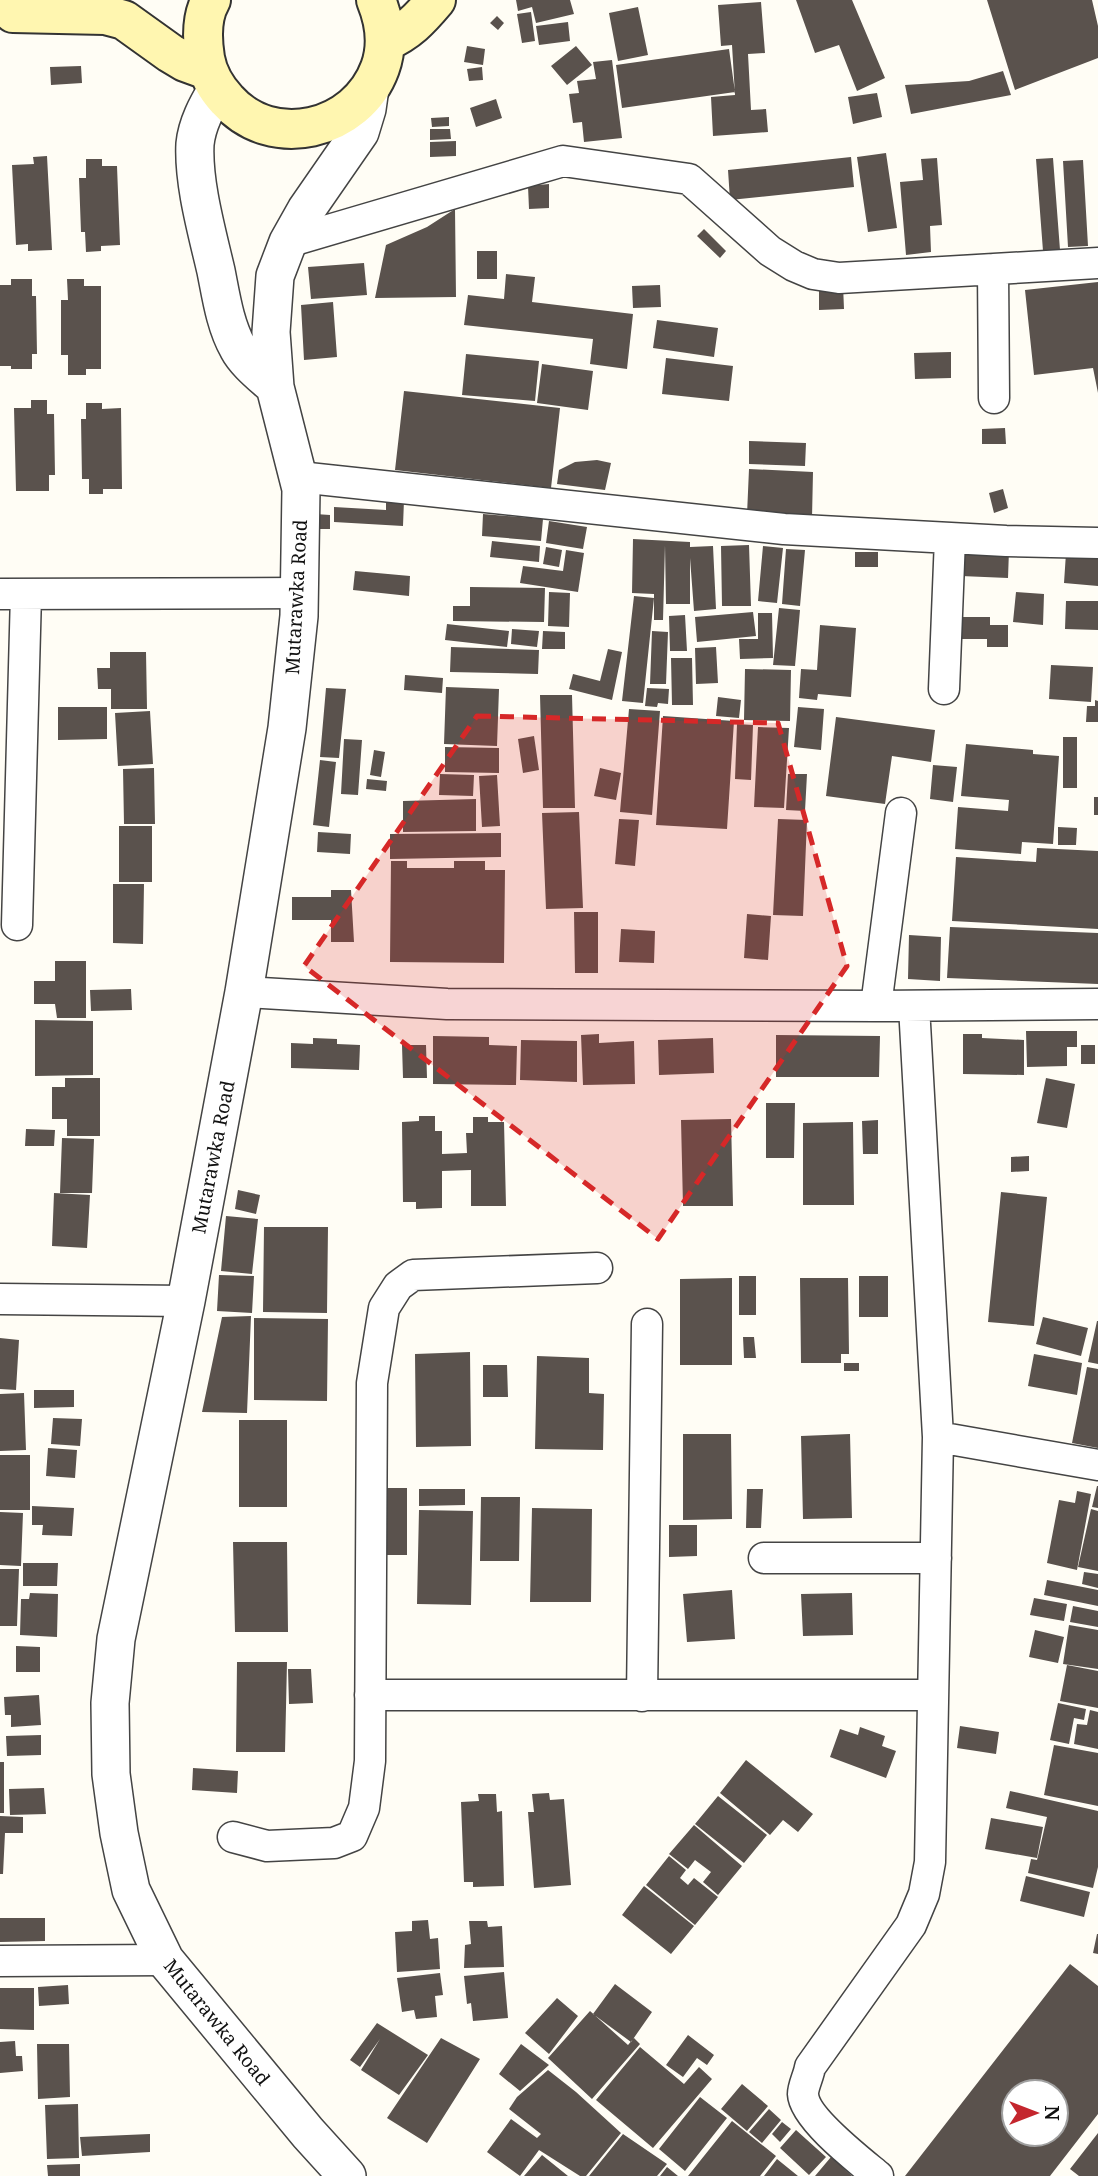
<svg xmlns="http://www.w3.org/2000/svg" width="1098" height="2176" viewBox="0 0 1098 2176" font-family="'Noto Serif',serif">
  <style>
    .building { fill: #5a524d; fill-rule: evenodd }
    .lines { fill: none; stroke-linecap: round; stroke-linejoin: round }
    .minor-casing { stroke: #444; stroke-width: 33 }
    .tertiary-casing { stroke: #444; stroke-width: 40 }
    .secondary-casing { stroke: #333; stroke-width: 42 }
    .minor { stroke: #fff; stroke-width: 30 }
    .tertiary { stroke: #fff; stroke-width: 37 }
    .secondary { stroke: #fff6b0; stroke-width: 38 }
    .marked { fill: #d62828; fill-opacity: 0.2; stroke: #d62828; stroke-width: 5; stroke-dasharray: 14 9; stroke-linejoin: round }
    .labels { text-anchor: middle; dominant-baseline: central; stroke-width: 7; stroke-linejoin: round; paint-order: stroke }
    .street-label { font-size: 19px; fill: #111; stroke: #fff }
  </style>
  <rect width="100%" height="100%" fill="#fffdf5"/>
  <path class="building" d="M516,0H570L574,14L536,23L532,7L518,11Z
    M796,0H852L885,78L857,91L839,45L815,53Z
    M987,0H1092L1098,26V58L1015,90Z
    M761,2L765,53L748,54L751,110L766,109L768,132L713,136L711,97L735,95L732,45L721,46L718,5Z
    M638,7L648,55L618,61L609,13Z
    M531,12L535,41L522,43L517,14Z
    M497,16L504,23L498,30L490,23Z
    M568,22L570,41L539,45L536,26Z
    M467,46L485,49L483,65L464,62Z
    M576,46L592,65L567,85L551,66Z
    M729,49L735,92L622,108L616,65Z
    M612,60L622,138L584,142L582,122L573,123L569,94L579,93L577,81L596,79L593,62Z
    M81,66L82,83L51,85L50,67Z
    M482,67L483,80L469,81L467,69Z
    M1003,71L1011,95L911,114L905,85L969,81Z
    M877,93L882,117L853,124L848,97Z
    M496,99L502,118L476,127L470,108Z
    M449,117V126L432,127L431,118Z
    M430,129H450L451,139L430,140Z
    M456,141V156L430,157V142Z
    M886,153L897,228L868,232L857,157Z
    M47,156L52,250L28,251V244L16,245L12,165L34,164L33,157Z
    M851,157L854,187L730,200L728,170Z
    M937,158L942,225L930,226L931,252L906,255L900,182L923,180L921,159Z
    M1053,158L1060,250L1043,251L1036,159Z
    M86,159H102V166H117L120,245L101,246V251L86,252L85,232H81L79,178H86Z
    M1083,160L1088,246L1068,247L1063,161Z
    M549,184V208L529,209L528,186Z
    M455,209L456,297L375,298L386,245L427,227Z
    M704,229L726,251L720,258L697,236Z
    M477,251H497V279H477Z
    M364,263L367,295L311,299L308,267Z
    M506,274L535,277L532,302L633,314L627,369L590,364L593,339L464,325L468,295L504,299Z
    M11,279H32V296H36L37,354H32V369H11V366H0V285H11Z
    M67,279H84V286H101V369H86V375H68V355H61V300H68Z
    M1098,282V393L1093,368L1034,375L1025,290Z
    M660,285L661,307L633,308L632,286Z
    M819,285H843L844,309L819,310Z
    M333,302L337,357L304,360L301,305Z
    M657,320L718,328L714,357L653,348Z
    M951,352V378L915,379L914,353Z
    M466,354L539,361L535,401L462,395Z
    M666,358L733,366L729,401L662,394Z
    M542,364L593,371L588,410L537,403Z
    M404,391L560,408L551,488L395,470Z
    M31,400H47V414H54L55,475H49V491H16L14,408H31Z
    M86,403H102V409L121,408L122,489H103V494H89V479H82L81,419H86Z
    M1005,428L1006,444H982V429Z
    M749,441L806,443L805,466L749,464Z
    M597,460L611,463L605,490L557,484L559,470L575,462Z
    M749,469L813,472L812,518L747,515Z
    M1003,489L1008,508L994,513L989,493Z
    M386,500H404L403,526L334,522V507L386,510Z
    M315,514L330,515V529H315Z
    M483,514L543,519L541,541L482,536Z
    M549,521L587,527L583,549L546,543Z
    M633,539L690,542V547L713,546L716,609L694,611L690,558V604H666L665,545L663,620H654V594L632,593Z
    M492,541L540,546L539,562L490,557Z
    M749,545L751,606H722L721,546Z
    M763,546L783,548L777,603L758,601Z
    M546,547L562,550L559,567L543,564Z
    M963,548L1009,550L1008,578L961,576Z
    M786,549L805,550L800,606L782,604Z
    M566,550L584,553L578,592L520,583L523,566L563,571Z
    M855,552H878V567H855Z
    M1066,553L1098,555V586L1064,583Z
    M355,571L410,576L409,596L353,590Z
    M470,587L545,588L544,622L453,621V606H470Z
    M549,592L570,593L569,627L548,626Z
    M1016,592L1044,594L1043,625L1013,622Z
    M634,596L654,598L643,703L622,701Z
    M1066,601H1098V630L1065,629Z
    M779,608L800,610L795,666L773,665Z
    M753,612L756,636L697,642L695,617Z
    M758,613H772L773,658L740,659L739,639H758Z
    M685,615L687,651H670L669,616Z
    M959,617H990V625H1008V647H987V639H959Z
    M447,624L509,631L507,647L445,640Z
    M820,625L856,628L851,697L818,694L817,700L799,698L801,669L817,670Z
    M512,629L539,631L537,647L511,644Z
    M543,631L565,632V649H542Z
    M652,631L668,632L666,684H650Z
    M451,647L539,650L538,674L450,672Z
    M716,647L718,683L696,684L695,648Z
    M608,649L622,652L612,700L569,689L573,674L600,681Z
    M110,652H146L147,709H111V689H98L97,668H110Z
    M671,658H692L693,705H672Z
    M1051,665L1093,667L1091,702L1049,699Z
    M745,669L791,670L790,721L744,720Z
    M405,675L443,678L442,693L404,690Z
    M446,687L499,689L497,746L444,744Z
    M326,688L346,689L339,758L320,757Z
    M647,688L669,689L668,704L658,703L657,707L645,706Z
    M540,695H572L575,808H543Z
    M718,697L741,700L739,718L716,716Z
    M1095,700L1098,701V722H1086L1087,706H1095Z
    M58,707H107V739L58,740Z
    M798,707L824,709L821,750L794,747Z
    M629,709L660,711L652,815L620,812Z
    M150,711L153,764L118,766L115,713Z
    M663,716L734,721L727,829L656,825Z
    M836,717L935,730L931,762L892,756L885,804L826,796Z
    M737,724L753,725L751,780L735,779Z
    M758,727L789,728L784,808L754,807Z
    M534,736L539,770L523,773L518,739Z
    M1063,737H1077V788H1063Z
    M344,739L362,740L358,795L341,794Z
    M966,744L1033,750V754L1059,756L1053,844L1022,842L1021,854L955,849L958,807L1008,811L1009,800L961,796Z
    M445,747L499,748V773L445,772Z
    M374,750L385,752L381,777L370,775Z
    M320,760L336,762L329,827L313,825Z
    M933,765L957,767L953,802L930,799Z
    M154,768L155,824H124L123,769Z
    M600,768L621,773L616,800L594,796Z
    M440,774L474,775L473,796L439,795Z
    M788,774H807L805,811L786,810Z
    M497,775L500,826L482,827L479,776Z
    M367,779L387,781L386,791L366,789Z
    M1094,797H1098V815H1094Z
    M476,799V831L403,832V801Z
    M579,812L583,908L546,909L542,813Z
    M619,819L639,820L635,866L615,864Z
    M778,819L807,820L803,916L773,915Z
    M119,826H152V882H119Z
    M1058,827L1077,828L1076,845H1058Z
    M318,832L351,834L350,854L317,852Z
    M501,833V857L390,859V834Z
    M1037,848L1098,851V929L952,921L956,857L1036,862Z
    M391,861H407V868H454V861H485V870H505L504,963L390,962Z
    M113,884H144L143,944L113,943Z
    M331,890H351L354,942H331V920H292V897H331Z
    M574,912H598V973H575Z
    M747,914L771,916L768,960L744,958Z
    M950,927L1098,933V984L947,978Z
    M621,929L655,931L654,963L619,962Z
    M909,935L941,937L940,981L908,979Z
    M55,961H86V1018H57L55,1004H34V981H55Z
    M131,989L132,1010L91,1011L90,990Z
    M35,1020L93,1021V1075L35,1076Z
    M1026,1031H1077V1047H1067V1066L1027,1067Z
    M599,1034V1043L634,1041L635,1084L583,1085L581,1035Z
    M963,1034H982V1038L1024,1040V1075L963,1074Z
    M776,1035L880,1036L879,1077H776Z
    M433,1036L489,1037V1045L517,1046L516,1085L433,1084Z
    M313,1038L337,1039V1044L360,1045L359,1070L291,1068V1043L313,1044Z
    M713,1038L714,1073L659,1075L658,1040Z
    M521,1040L577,1041V1082L520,1080Z
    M402,1045H426L427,1078H403Z
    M1081,1045H1095V1064H1081Z
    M65,1078H100V1136H67V1119H52V1087H65Z
    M1046,1078L1075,1084L1067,1128L1037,1123Z
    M766,1103H795L794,1158H766Z
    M419,1116H435V1131H442V1154L467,1153L466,1133H473V1117H488V1122H504L506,1206H471V1170L442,1171V1208L416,1209V1202H403L402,1122L419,1121Z
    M731,1119L733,1206H683L681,1120Z
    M878,1120V1154H863L862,1121Z
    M853,1122L854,1205H803V1123Z
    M26,1129L55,1130L54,1146H25Z
    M62,1138L94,1139L92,1193H60Z
    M1029,1156V1171L1011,1172V1157Z
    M238,1190L260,1195L256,1214L235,1209Z
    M1001,1192L1047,1197L1034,1326L988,1322Z
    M54,1193L90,1195L87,1248L52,1246Z
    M226,1216L258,1219L252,1274L221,1271Z
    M264,1227H328L327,1313L263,1312Z
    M219,1275L254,1276L252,1313L217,1311Z
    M739,1276H756V1315H739Z
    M859,1276H888V1317H859Z
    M732,1278V1365H680V1279Z
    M800,1278H848L849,1354H841V1363H801Z
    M251,1316L247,1413L202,1412L222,1317Z
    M1043,1317L1088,1328L1081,1356L1036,1344Z
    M254,1318L328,1319L327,1401L254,1400Z
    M1097,1321H1098V1364L1088,1362Z
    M743,1337H754L756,1358H744Z
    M0,1338L19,1340L16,1390L0,1389Z
    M470,1352L471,1446L416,1447L415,1354Z
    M1034,1354L1082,1363L1077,1395L1028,1386Z
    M537,1356L589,1358V1393L604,1394L603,1450L535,1449Z
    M844,1363H859V1371H844Z
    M483,1365H507L508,1397H483Z
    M1087,1367L1098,1369V1448L1072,1443Z
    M34,1390H74V1407L34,1408Z
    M24,1393L26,1450L0,1451V1394Z
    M53,1418L82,1419L80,1446L51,1444Z
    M239,1420H287V1507H239Z
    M683,1434H731L732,1519L683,1520Z
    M850,1434L852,1518L803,1519L801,1436Z
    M48,1448L77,1450L75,1478L46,1476Z
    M0,1455H30V1510H0Z
    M1097,1486H1098V1508L1092,1507Z
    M384,1488H407V1555H384Z
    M419,1489H465V1505L419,1506Z
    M747,1489H763L761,1528H746Z
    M1077,1491L1091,1494L1077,1570L1047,1563L1059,1500L1075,1503Z
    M481,1497H520L519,1561H480Z
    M32,1506L74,1508L72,1536L42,1535L43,1525H32Z
    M532,1508L592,1509L591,1602H530Z
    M1091,1509L1098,1511V1571L1078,1567Z
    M419,1510L473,1511L471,1605L417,1604Z
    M0,1512L23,1513L21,1566L0,1565Z
    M669,1525H697V1556L669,1557Z
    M233,1542H287L288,1632H235Z
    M23,1563H58L57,1586H23Z
    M0,1569H19L17,1626H0Z
    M1084,1572L1098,1574V1588L1082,1584Z
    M1047,1580L1098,1590V1606L1044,1595Z
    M732,1590L735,1639L687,1642L683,1594Z
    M30,1593L58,1594L57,1637L20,1635L21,1599H29Z
    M852,1593L853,1635L803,1636L801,1594Z
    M1034,1598L1067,1604L1064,1621L1030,1615Z
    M1073,1606L1098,1611V1627L1070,1622Z
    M1069,1625L1098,1630V1669L1063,1664Z
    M1035,1630L1064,1637L1058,1663L1029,1657Z
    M16,1646L40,1647V1672H16Z
    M237,1662H287L285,1752H236Z
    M1067,1665L1098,1671V1708L1060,1701Z
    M288,1669H311L313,1703L289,1704Z
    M39,1695L41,1725L11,1727V1715H5L4,1697Z
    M1058,1703L1086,1709L1084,1720L1074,1718L1069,1744L1050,1740Z
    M1090,1710L1098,1712V1749L1074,1744L1077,1724L1087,1725Z
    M960,1726L999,1732L996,1754L957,1748Z
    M860,1727L885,1736L882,1746L896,1751L886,1778L830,1757L840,1729L858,1735Z
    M41,1735V1755L7,1756L6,1736Z
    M1054,1745L1098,1753V1806L1044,1795Z
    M746,1760L813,1814L798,1832L783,1820L770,1835L720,1793Z
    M0,1762H4V1813H0Z
    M193,1768L238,1771L237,1793L192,1790Z
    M44,1788L46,1814L10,1815L9,1789Z
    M1010,1791L1098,1811V1867L1093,1888L1028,1873L1031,1859L1037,1860L1047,1817L1006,1808Z
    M549,1793L550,1800L564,1799L571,1885L534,1888L528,1812H534L532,1794Z
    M478,1794H496L497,1812L502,1811L504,1886L473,1887V1882H464L461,1802L479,1801Z
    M718,1796L767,1835L744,1863L695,1824Z
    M0,1816L23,1817V1833H5L3,1874H0Z
    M991,1818L1043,1827L1037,1858L985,1849Z
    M694,1825L742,1866L718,1895L703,1882L711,1872L695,1860L688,1869L669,1854Z
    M669,1856L686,1870L680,1878L688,1885L694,1878L718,1897L695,1925L646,1885Z
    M1026,1876L1090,1892L1084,1917L1020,1901Z
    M644,1886L694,1926L671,1954L622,1915Z
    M0,1918H45V1941L0,1942Z
    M428,1920L430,1939L438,1938L440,1969L397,1972L395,1932L412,1931V1921Z
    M469,1921H487L488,1927L502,1926L504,1967L464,1968L465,1945L471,1944Z
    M1097,1934H1098V1954L1093,1953Z
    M1070,1964L1098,1986V2114L1050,2176H905ZM1014,2092H1056V2134H1014Z
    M504,1972L508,2018L473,2021L471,2003L467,2004L464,1976Z
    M440,1973L443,1995L435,1996L437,2017L416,2019L414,2010L402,2012L397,1978Z
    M615,1984L652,2012L631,2042L593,2014Z
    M68,1985L69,2004L39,2006L38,1987Z
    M0,1988H34V2030L0,2029Z
    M557,1998L578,2016L549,2054L525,2033Z
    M590,2011L628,2045L634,2038L640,2044L592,2099L548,2058Z
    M377,2023L428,2055L399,2095L361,2070L380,2039L360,2067L350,2060Z
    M688,2035L714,2055L707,2065L697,2058L683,2077L666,2065Z
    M441,2038L480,2059L427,2143L387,2118Z
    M15,2041L16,2056H22L23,2071L0,2073V2042Z
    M37,2044H69L70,2097L38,2099Z
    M521,2044L549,2065L520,2091L499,2074Z
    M640,2047L684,2084L699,2067L712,2079L653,2148L596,2100Z
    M548,2070L576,2092L621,2133L586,2176H580L539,2150L520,2176L487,2152L511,2119L537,2138L541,2134L509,2109L517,2097Z
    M742,2084L768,2106L747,2131L721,2109Z
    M700,2097L727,2118L685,2171L659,2149Z
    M78,2104L79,2158L47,2159L45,2105Z
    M769,2109L781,2120L762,2143L749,2132Z
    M732,2121L776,2156L760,2176H688Z
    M782,2122L791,2129L780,2142L772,2134Z
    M796,2130L826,2157L809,2175L780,2148Z
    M1098,2133V2176H1079L1070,2169Z
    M150,2134V2152L82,2156L80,2137Z
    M623,2134L667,2164L657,2176H589Z
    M542,2155L568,2176H524Z
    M831,2157L852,2176H815Z
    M777,2159L798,2176H764Z
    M80,2164V2176H48L47,2165Z
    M667,2167L678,2176H660Z"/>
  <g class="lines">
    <g class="minor-casing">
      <path id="minor" d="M288,242L563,161L689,179L770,251L794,266L813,274L839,278L1098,263
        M993,269L994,398
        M299,477L784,529L1006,541L1098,543
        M0,594L299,593
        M944,689L950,538
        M17,925L26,594
        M244,992L447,1004L876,1006L1098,1004
        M876,1006L901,813
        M0,1299L186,1301
        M938,1437L1098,1465
        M764,1558H936
        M370,1695H933
        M642,1696L647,1324
        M233,1837L267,1846L334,1843L352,1836L364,1808L370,1761L372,1383L384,1308L398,1286L413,1275L597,1268
        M0,1961L165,1960
        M878,2176C860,2161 804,2118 803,2094C803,2086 809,2075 810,2067L911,1925L924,1894L930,1862L938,1437L914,1006"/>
    </g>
    <g class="tertiary-casing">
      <path id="tertiary" d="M217,89C207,106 197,124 195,144C193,183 207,232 216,271C221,296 225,325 238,348C246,363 262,375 275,387
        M347,2176L308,2133L165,1960L131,1890L119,1833L111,1774L110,1703L116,1639L186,1301L244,992L287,728L299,616L301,489L275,387L271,332L275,276L288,242L306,210L360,132L367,109L370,88"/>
    </g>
    <g class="secondary-casing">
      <path id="secondary" d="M211,0C201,17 202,39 205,58C208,75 215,87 227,100C272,151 357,131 380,68C388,46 385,22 376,0
        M13,13L105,15L124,20L170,53L185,62L207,70
        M385,42C408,32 420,19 436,0"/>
    </g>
    <use href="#minor" class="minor"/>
    <use href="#tertiary" class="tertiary"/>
    <use href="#secondary" class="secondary"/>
  </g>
  <path class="marked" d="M477,716L778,723L847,966L658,1239L304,966Z"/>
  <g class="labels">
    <g class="street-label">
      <text transform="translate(296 597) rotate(-87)">Mutarawka Road</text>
      <text transform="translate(213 1157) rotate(-79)">Mutarawka Road</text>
      <text transform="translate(217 2022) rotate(51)">Mutarawka Road</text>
    </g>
  </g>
  <g transform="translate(1035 2113) rotate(90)"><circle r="33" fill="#ffffff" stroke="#a0a0a0" stroke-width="2"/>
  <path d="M0-5L12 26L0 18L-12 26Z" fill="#c4262e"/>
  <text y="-10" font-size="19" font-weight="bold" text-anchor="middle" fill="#111111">N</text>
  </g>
</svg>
